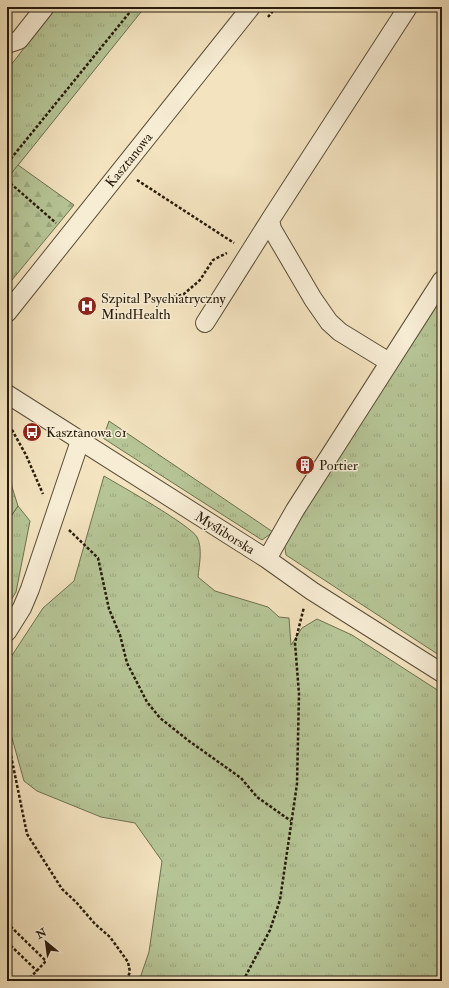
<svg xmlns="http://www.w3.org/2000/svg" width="449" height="988" viewBox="0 0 449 988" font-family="'IM FELL Double Pica',serif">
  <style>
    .grass { fill: url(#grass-tufts); stroke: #6e7050 }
    .forest { fill: url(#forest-firs); stroke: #6e7050 }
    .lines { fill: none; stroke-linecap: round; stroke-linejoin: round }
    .minor-casing { stroke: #5a4d37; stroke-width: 20 }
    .path { stroke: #271b0a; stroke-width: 2.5; stroke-dasharray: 3 2; stroke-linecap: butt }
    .minor { stroke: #f7edd5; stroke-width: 18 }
    .labels { text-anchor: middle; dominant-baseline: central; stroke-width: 3; stroke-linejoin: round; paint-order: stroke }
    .street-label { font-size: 14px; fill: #271b0a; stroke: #f7edd5 }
    .poi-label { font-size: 14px; fill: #271b0a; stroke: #f7edd5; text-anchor: start }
  </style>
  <defs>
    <pattern id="grass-tufts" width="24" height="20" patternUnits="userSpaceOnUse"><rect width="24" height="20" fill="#b6c596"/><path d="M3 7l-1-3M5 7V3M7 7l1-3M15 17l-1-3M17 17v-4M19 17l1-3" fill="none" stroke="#9ca980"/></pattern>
    <pattern id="forest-firs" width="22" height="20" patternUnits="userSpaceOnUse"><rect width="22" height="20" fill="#b6c596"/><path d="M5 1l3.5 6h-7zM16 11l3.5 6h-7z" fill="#9ca980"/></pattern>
  </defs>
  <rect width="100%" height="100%" fill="#f3e3bf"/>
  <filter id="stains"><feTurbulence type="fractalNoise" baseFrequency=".005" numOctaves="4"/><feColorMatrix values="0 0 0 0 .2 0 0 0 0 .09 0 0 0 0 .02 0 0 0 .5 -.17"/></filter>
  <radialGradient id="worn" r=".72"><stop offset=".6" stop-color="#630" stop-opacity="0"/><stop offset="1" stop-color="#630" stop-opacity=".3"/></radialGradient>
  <path class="grass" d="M56,7H145L7,179V70Z
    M442,298V657L286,555L284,542Z
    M109,421L273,532L262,540L123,451L103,438Z
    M104,476C121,486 190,525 197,537C203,548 199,566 198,577L215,591L268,607L279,617L289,618L291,645L302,628L317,619L352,635L442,693V981H139L149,952L162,861L135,823L101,817L37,791L24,781L7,720V663L43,608L74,581Z
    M18,506L30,521L16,592L7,607V522Z"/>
  <path class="forest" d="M18,165L74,205L7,286V179Z
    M7,433L12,487L18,506L7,522Z"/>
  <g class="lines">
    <g class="minor-casing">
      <path id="minor" d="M7,44L19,40L45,7
        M7,313L251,7
        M205,323L270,220
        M389,362L340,332L329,322L313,299L272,229L270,220L408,7
        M7,394L267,559L312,591L442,673
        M267,559L295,510L442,280
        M7,632L22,608L30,589L80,441"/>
    </g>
    <path class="path" d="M268,17L276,7
      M7,168L9,161L134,7
      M7,174L10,183L56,223
      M137,180L234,243
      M164,300L184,294L200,280L213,260L227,253
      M7,421L26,455L43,494
      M69,530L98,558L109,609L120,635L127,663L147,702L160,718L189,741L241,778L257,797L291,821
      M7,736L27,834L62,889L76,902L95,924L110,937L128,962L130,972L126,981
      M7,923L46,961L27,981
      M7,942L37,971
      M243,981L270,930L280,900L297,784L299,694L295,643L304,607"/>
    <use href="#minor" class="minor"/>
  </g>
  <defs>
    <g id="hospital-disc" transform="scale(1)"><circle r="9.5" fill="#8f2418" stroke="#f7edd5"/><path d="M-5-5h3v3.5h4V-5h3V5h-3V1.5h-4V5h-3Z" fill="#fff"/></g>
    <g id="bus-disc" transform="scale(1)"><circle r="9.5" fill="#8f2418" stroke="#f7edd5"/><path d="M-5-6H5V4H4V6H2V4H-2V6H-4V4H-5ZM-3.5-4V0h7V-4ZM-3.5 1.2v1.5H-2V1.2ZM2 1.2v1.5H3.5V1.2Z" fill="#fff"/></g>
    <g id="building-disc" transform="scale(1)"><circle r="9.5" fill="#8f2418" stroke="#f7edd5"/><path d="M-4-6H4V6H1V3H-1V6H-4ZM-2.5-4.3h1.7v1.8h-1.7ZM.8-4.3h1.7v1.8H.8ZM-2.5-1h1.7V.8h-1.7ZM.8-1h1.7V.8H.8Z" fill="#fff"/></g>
  </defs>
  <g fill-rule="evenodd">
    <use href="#hospital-disc" x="87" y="306"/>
    <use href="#bus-disc" x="32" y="432"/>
    <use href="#building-disc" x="305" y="465"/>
  </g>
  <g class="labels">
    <g class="street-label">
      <text transform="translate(129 160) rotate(-51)">Kasztanowa</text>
      <text transform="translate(225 533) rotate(32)">Myśliborska</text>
    </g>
    <g class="poi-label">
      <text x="101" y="298">Szpital Psychiatryczny<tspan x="101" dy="16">MindHealth</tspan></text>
      <text x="46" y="432">Kasztanowa 01</text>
      <text x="319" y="465">Portier</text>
    </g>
  </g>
  <rect width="449" height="988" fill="none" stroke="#f3e3bf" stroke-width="24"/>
  <rect x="8" y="8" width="433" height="972" fill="none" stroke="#271b0a" stroke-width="2"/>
  <rect x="12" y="12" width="425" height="964" fill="none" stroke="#271b0a"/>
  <g transform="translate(46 942) rotate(331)" stroke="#f7edd5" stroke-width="3" paint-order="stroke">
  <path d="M0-3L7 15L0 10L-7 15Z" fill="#271b0a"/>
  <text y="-6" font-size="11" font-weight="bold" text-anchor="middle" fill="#271b0a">N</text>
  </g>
  <rect width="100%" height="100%" filter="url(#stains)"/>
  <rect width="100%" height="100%" fill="url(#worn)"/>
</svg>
